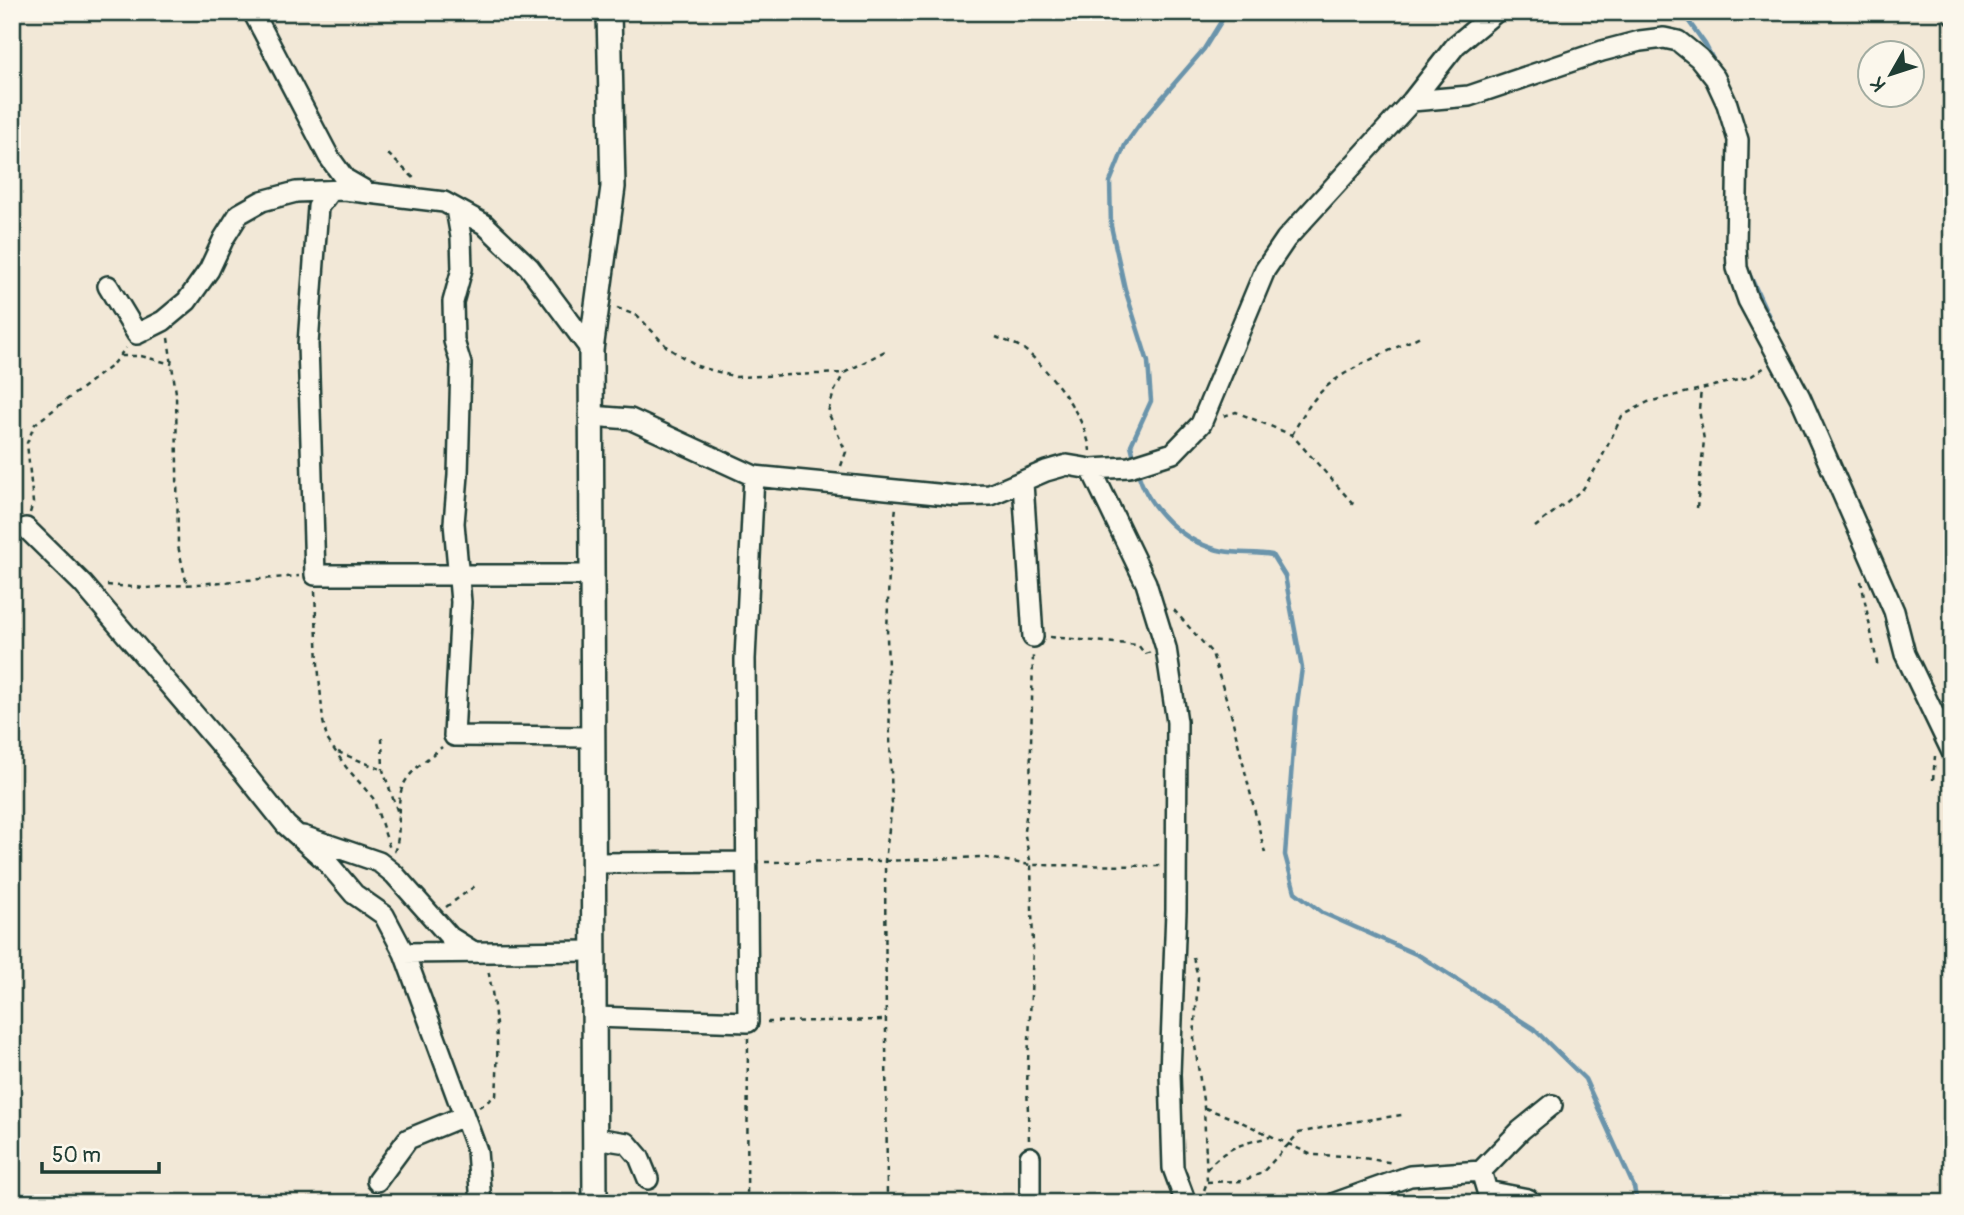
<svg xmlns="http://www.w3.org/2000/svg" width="1964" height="1215" viewBox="0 0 1964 1215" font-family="Pangolin,sans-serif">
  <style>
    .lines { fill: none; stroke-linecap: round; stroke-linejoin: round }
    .stream { stroke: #6b94ab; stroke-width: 4.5 }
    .minor-casing { stroke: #1f3d34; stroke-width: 24 }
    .tertiary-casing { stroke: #1f3d34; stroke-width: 28 }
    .path { stroke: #1f3d34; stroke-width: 2.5; stroke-dasharray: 5 5; stroke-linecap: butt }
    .minor { stroke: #fbf7ec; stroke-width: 19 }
    .tertiary { stroke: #fbf7ec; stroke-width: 23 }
  </style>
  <rect width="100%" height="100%" fill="#f2e8d7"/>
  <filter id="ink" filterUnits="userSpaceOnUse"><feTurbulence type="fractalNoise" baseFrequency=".0143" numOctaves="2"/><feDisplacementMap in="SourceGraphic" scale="14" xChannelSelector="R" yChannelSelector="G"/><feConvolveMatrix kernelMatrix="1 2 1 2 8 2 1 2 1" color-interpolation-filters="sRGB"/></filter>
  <g filter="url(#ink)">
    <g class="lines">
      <path class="stream" d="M1682,12L1705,44L1716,65
        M1746,267L1776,332
        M1135,461L1131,445L1151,401L1148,362L1125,289L1111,226L1110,182L1125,145L1142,121L1204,49L1227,12
        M1137,469C1147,509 1183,543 1223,551C1239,554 1256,552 1272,555L1285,576L1302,668L1296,711L1285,855L1295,892L1323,913L1420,956L1534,1029L1585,1079L1634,1187L1637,1203"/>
      <g class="minor-casing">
        <path id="minor" d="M253,12L329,157L345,179L364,190
          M1412,101L1469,96L1602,51L1640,41L1664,38L1678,41L1699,58L1715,78L1727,104L1738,140L1736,246L1737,268L1748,300L1800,397L1894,611L1905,654L1952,752
          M330,191L318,207L308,344L315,575H592
          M456,209L461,237L462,269L453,302L454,341L461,364L458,475L454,523L461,602L454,736L593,737
          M108,286L137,334L163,321L187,301L209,270L224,238L239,214L262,201L296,192L344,190L444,202L484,224L529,267L591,350
          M591,416L630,419L754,476L957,496L990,495L1046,471L1067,465L1091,469L1129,467L1173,453L1201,424L1265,270L1286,239L1412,101L1456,45L1496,12
          M1091,469L1146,583L1166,648L1177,722L1176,910L1170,1074L1173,1168L1186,1203
          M1023,483L1033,637
          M26,528L83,584L246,775L286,825L326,861L354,894L384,915L404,953
          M303,836L379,862L394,874L450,937L474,952
          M593,863L747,862
          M594,1017L748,1022L745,659L754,476
          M595,1138L627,1143L639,1157L648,1179
          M1481,1171L1487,1191L1528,1199
          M377,1181L408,1139L464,1116
          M481,1203L477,1151L404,953L594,951
          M1030,1203V1157
          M1335,1203L1410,1176L1481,1171L1521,1130L1552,1105"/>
      </g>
      <g class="tertiary-casing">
        <path id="tertiary" d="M595,1203L591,350L613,187L609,12"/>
      </g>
      <path class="path" d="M1937,12L1952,29
        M388,154L417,181
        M617,308L638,316L668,348L697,366L736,377L844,373L885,351
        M996,337C1005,341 1018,344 1026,351C1051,372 1087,419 1090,451
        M168,338L176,393L178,546L187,585
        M121,356H141L172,364
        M1224,416L1236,412L1292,435L1356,507
        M1292,435C1301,418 1311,400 1326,387C1349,367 1395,349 1422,335
        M841,466L846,452L828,412L834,392L844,373
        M1697,508L1704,440L1699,409L1701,390
        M30,513L33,503L27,443L35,424L111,366L126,348
        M1535,527L1583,489L1599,463L1622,416L1648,402L1750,377L1765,367
        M1861,581L1878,668
        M107,585L146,588L299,576
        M315,591L318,664L323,721L327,739L346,767L373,798L390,849
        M1174,610L1212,653L1231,714L1265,853
        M1050,637L1138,645L1145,654L1151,652
        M382,738L383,770L399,816
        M338,752L383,770
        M1933,780L1935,756
        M394,852C404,830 393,802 405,782C413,768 430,757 442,747
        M765,862L885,861L981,857L1031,865L1160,866
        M446,907L475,886
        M1193,957L1198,977L1194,1039L1204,1107L1207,1182L1202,1196
        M767,1022L886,1020
        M479,1107L496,1096C499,1048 497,1016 488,969
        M1205,1108L1237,1120L1312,1155L1351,1156L1394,1163
        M1029,1140L1027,1085L1033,949L1031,865L1024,831L1030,789L1033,655
        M1207,1169C1224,1148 1244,1143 1270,1137
        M1207,1182L1242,1181L1262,1173L1299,1133L1344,1123L1402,1115
        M747,1203L748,1038
        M887,1203L885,861L892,805L887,636L889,568L896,507"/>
      <use href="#minor" class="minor"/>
      <use href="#tertiary" class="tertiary"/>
    </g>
  </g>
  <rect width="1964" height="1215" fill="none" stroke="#fbf7ec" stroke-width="42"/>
  <rect x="21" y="21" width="1922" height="1173" fill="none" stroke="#1f3d34" stroke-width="2.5" filter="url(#ink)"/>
  <g transform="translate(1891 74) rotate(231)"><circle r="33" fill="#fbf7ec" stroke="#a3ada2" stroke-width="2"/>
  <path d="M0-5L12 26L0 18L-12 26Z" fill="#1f3d34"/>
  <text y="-10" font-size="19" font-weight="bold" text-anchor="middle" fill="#1f3d34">K</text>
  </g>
  <path d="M42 1162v10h117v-10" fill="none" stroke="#1f3d34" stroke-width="3.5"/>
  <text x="52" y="1162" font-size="21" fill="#1f3d34" stroke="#fbf7ec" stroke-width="5" paint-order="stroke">50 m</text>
</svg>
